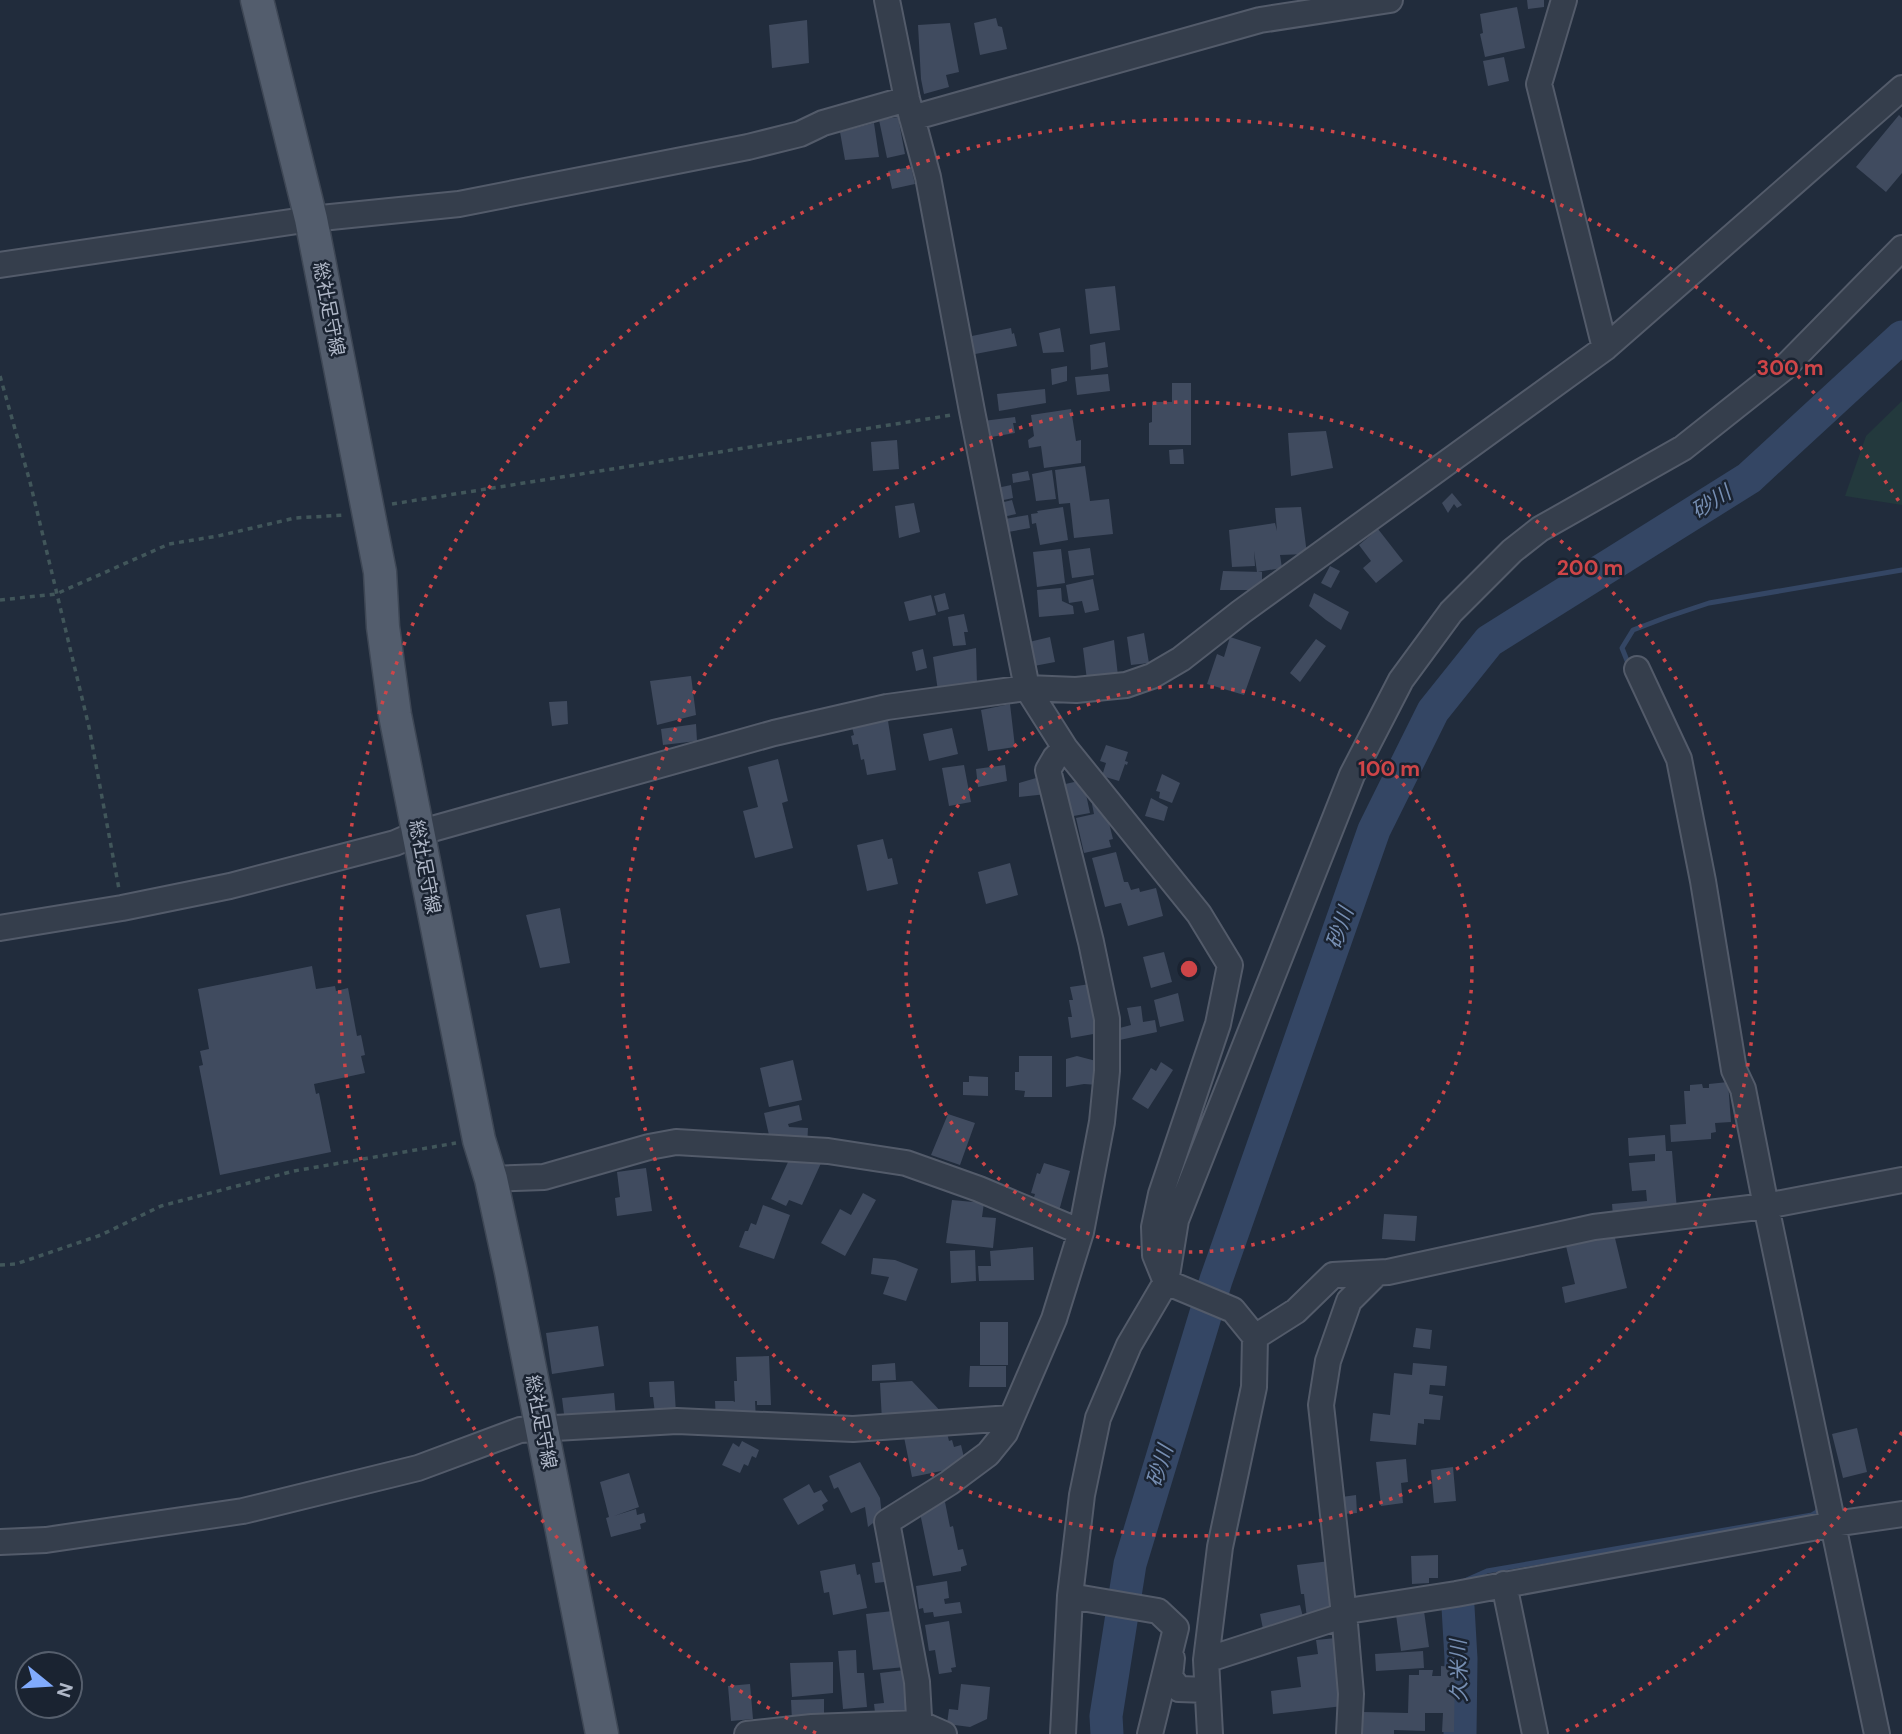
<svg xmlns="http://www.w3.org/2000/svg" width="1902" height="1734" viewBox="0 0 1902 1734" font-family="'DM Sans','Noto Sans JP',sans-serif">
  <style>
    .green { fill: #23393d }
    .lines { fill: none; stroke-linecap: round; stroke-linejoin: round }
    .stream { stroke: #344664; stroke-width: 5 }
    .river { stroke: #344664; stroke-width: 33 }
    .building { fill: #404b5f }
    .minor-casing { stroke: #535b6a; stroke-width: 28 }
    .major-casing { stroke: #3e4755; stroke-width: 35 }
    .path { stroke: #41565a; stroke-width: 3.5; stroke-dasharray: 5 5; stroke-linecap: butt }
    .minor { stroke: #353e4c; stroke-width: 24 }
    .major { stroke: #535d6d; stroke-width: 32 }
    .ring { fill: none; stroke: #ce4548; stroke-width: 3.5; stroke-dasharray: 3.5 7 }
    .labels { text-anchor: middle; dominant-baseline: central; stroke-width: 5; stroke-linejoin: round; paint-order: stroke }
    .street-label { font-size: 19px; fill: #b0b8c8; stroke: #1a2331 }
    .water-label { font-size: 21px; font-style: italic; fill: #768eb2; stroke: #1a2331 }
    .centre { fill: #ce4548; stroke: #1a2331; stroke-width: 3.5 }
    .ring-label { font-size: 21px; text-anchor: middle; font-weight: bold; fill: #ce4548; stroke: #1a2331; stroke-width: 5; stroke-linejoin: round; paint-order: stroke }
  </style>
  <rect width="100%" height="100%" fill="#212c3c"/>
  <path class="green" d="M1902,401V505L1845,496L1866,436Z"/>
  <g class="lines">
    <path class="stream" d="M1630,668L1622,648L1633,630L1667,617L1709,603L1902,570
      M1460,1583L1487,1571L1812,1515L1817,1512L1819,1507"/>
    <path class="river" d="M1458,1607L1461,1659L1460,1734
      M1107,1734L1106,1716L1130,1564L1216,1280L1374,830L1433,711L1489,641L1749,478L1902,337"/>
  </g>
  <path class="building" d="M1527,0H1544V7L1528,9Z
    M1517,7L1525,48L1485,57L1480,34L1483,33L1480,14Z
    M996,18L998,26L1002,27L1007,49L980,55L974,23Z
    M807,20L809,63L772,68L769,25Z
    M950,23L959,72L946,75L949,87L924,94L921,79L918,25Z
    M1504,57L1509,81L1488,86L1483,61Z
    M1899,115L1902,118V173L1886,192L1856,167Z
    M898,117L905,154L887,158L879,120Z
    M874,123L879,157L845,160L840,132Z
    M911,167L915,184L892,189L888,171Z
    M1115,286L1120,330L1090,334L1085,289Z
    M1011,328L1012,334L1014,333L1017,346L970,355L967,337Z
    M1060,328L1064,352L1043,353L1039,333Z
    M1105,342L1108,367L1091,370L1090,345Z
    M1067,366V381L1052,385L1051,369Z
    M1108,374L1110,391L1077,395L1075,377Z
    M1172,383H1191V445H1149V423L1152,422V402H1172Z
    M1045,389L1046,403L999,411L997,394Z
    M1071,409L1076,441L1081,440V463L1044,468L1041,446L1029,448L1028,440L1034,436L1031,415Z
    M1015,417L1016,423H1013L1015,433L985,438L983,421Z
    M1326,431L1333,468L1291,476L1288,433Z
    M897,440L899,469L873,471L871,442Z
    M1183,449L1184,464H1170L1169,450Z
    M1085,466L1090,501L1109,499L1113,534L1074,538L1070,503L1059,504L1055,470Z
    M1052,470L1056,499L1036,501L1032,474Z
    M1028,471L1030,480L1013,483L1012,474Z
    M1011,485L1013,498L999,501L997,488Z
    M1452,493L1462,505L1457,508L1454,504L1448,513L1442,503Z
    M1012,500L1016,514L1003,517L1000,503Z
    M914,503L920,532L899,538L895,506Z
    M1063,507L1068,540L1040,545L1036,523L1032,524L1031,514L1038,513L1037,511Z
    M1301,507L1307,554L1280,555L1282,568L1257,572L1254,551L1255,566L1232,567L1229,530L1275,523L1277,531L1275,508Z
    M1028,515L1030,528L1008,532L1005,519Z
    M1378,529L1403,561L1376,583L1363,568L1371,561L1359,545Z
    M1090,548L1094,575L1072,578L1068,551Z
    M1061,549L1065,583L1037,587L1033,552Z
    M1330,566L1340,571L1331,588L1321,583Z
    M1223,571L1262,572V590H1220Z
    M1093,579L1099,610L1085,613L1082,601L1069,603L1066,585Z
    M1061,588L1062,601L1073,606L1074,614L1039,617L1037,590Z
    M945,593L949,609L938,612L934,596Z
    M1314,593L1349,612L1341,630L1326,620L1309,606Z
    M931,595L936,615L909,621L904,602Z
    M964,614L968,632H964L966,645L953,646L948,617Z
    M1144,633L1149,663L1131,665L1127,637Z
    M1050,637L1055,662L1034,666L1029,642Z
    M1230,637L1261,647L1244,695L1207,684L1217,654L1224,657Z
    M1316,639L1326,646L1300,682L1290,673Z
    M1114,640L1118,676L1087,680L1083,648Z
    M976,648L977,685L938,691L933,657Z
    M923,649L927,668L916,671L912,652Z
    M691,676L696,715L657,725L650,681Z
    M567,701L568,724L552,726L549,702Z
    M1010,704L1015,747L988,751L981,710Z
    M888,721L896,770L867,775L864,759L861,760L858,744L853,745L851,736L854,735L852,727Z
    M696,724L697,741L663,745L661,729Z
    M952,728L958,754L929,761L923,734Z
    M1106,745L1128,752L1125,761L1128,762L1127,765L1125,764L1119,781L1102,776L1106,763L1100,761Z
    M778,759L788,801L782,803L793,848L755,858L743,811L758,807L748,767Z
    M964,765L971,802L949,806L942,768Z
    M1005,765L1007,781L978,787L976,769Z
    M1162,774L1180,783L1172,803L1159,798L1160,792L1156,791Z
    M1043,776L1047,794L1019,797V783Z
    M1083,780L1090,813L1068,817L1061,785Z
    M1151,798L1168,807L1164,821L1145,816Z
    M1100,802L1106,811L1113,839L1109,840L1111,847L1084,853L1076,818L1094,814L1092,804Z
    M883,839L888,859L892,858L898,884L867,891L857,845Z
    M1116,852L1124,882H1128L1131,890L1139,888L1140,892L1156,888L1163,916L1128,926L1121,903L1105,907L1092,858Z
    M1010,863L1018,895L986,904L978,872Z
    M560,908L570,963L540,968L526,915Z
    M1164,952L1172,982L1151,988L1143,957Z
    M312,966L316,989L335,986L336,991L348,988L357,1036L361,1035L365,1055L361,1056L365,1073L314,1084L316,1094L319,1093L331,1152L220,1175L199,1066L203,1065L200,1051L209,1049L198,989Z
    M1090,984L1099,1033L1071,1038L1068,1017H1072L1069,1000H1073L1070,987Z
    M1178,993L1184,1021L1160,1027L1154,1000Z
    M1141,1006L1143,1022L1155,1020L1157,1032L1115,1041L1112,1030L1131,1025L1127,1008Z
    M1019,1056H1052V1097H1024L1025,1091L1015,1090V1072H1019Z
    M1077,1056L1100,1062L1099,1085L1084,1084L1066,1087V1059Z
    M793,1060L802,1100L769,1107L760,1068Z
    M1161,1062L1173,1070L1148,1109L1132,1099L1151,1068L1156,1071Z
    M969,1076L988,1077V1096L963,1095V1082H969Z
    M1728,1082L1731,1122L1715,1123L1716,1132L1711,1133V1139L1671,1142L1670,1125L1686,1124L1684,1091H1690V1085L1702,1084L1703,1088H1709V1084Z
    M799,1105L802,1120L788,1124L789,1127L808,1128L807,1147L771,1144L764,1113Z
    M948,1114L975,1123L960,1165L931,1155Z
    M1665,1135L1666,1151H1672L1677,1210L1613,1216L1612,1204L1647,1201L1646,1190L1632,1191L1629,1163L1655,1161V1154L1629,1156L1628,1138Z
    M794,1149L822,1161L802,1205L789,1200L786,1206L771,1199Z
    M1044,1163L1070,1171L1059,1211L1032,1204L1035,1194L1031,1193L1037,1173L1040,1174Z
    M646,1168L652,1211L617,1216L615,1198L620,1197L617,1172Z
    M863,1193L876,1200L845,1256L821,1243L840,1209L851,1215Z
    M952,1200L984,1203L982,1217L996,1218L993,1248L946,1243Z
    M763,1205L790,1215L774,1259L739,1247L745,1231H748L751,1223L756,1225Z
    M1384,1214L1417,1216L1415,1241L1382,1239Z
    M1614,1234L1627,1288L1565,1303L1562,1287L1575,1284L1566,1246Z
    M1033,1247L1034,1280L979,1281L978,1266H991L990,1251Z
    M975,1250L976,1281L951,1283L950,1251Z
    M873,1258L895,1260L918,1269L906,1301L883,1294L889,1277L871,1274Z
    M980,1322H1008V1365H980Z
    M598,1326L604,1366L552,1374L546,1333Z
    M1416,1328L1432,1330L1430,1349L1413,1347Z
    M769,1356L771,1405H757V1401H755L756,1420L716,1421L715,1401H733L735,1402L734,1381H737L736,1357Z
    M895,1363L896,1380L872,1381V1365Z
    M1413,1363L1447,1366L1445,1386L1430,1385L1429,1394L1443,1396L1440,1420L1424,1419V1424L1418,1423L1416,1445L1370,1441L1373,1413L1390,1415L1394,1373L1412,1375Z
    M970,1366H1006V1387H969Z
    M674,1381L676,1413L655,1414L653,1397H650L649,1382Z
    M912,1381L946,1417L882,1421L880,1383Z
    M614,1393L616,1417L565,1422L562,1398Z
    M1857,1428L1867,1472L1843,1478L1832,1434Z
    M929,1432L930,1437L947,1433L949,1441L952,1440L954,1447L961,1445L966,1466L912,1477L904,1437Z
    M742,1441L759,1450L756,1458L752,1456L748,1466L744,1464L740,1473L722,1465L733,1443L739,1447Z
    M1406,1459L1408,1482L1401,1483L1403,1503L1381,1506L1376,1462Z
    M860,1462L880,1498L882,1516L868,1527L865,1507L851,1513L838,1487L834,1489L829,1476Z
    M1453,1467L1456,1501L1434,1503L1431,1470Z
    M629,1473L639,1507L614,1516L636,1509L637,1515L644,1513L646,1522L640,1524L641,1529L611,1537L606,1518L609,1517L600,1482Z
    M809,1484L814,1493L821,1490L828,1501L822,1505L824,1510L798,1525L783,1499Z
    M1356,1495L1357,1513L1343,1514L1342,1497Z
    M945,1502L950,1527L953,1526L958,1550L963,1549L967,1565L961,1567V1571L933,1576L919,1508Z
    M1438,1555V1578H1429V1583L1412,1584L1411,1556Z
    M891,1560L894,1581L875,1583L872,1563Z
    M1330,1561L1335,1610L1307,1618L1304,1594H1301L1297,1565Z
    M855,1564L857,1575L860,1574L867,1608L833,1615L829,1592L824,1593L820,1571Z
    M947,1581L949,1598L944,1599L945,1604L960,1602L962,1613L934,1617L933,1612L924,1613L923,1608L919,1609L916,1586Z
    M1300,1605L1305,1625L1264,1634L1260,1614Z
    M893,1611L905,1667L873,1670L866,1614Z
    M1424,1611L1429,1647L1401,1651L1396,1615Z
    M949,1621L956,1667L951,1668L952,1672L939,1674L935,1650L929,1651L925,1625Z
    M1336,1638L1343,1706L1273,1714L1271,1691L1301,1687L1297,1657L1318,1654L1316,1640Z
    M856,1650L857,1673H864L867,1707L843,1709L838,1651Z
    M1423,1651L1424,1668L1376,1671L1375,1654Z
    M833,1662V1693L792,1697L790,1663Z
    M1441,1666L1455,1667L1454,1732H1442L1443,1713H1425V1731L1394,1730V1734H1362L1363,1712L1408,1713L1409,1675H1419V1670H1433L1432,1676H1441Z
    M905,1670L910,1717L876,1721L874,1704L884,1703L880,1673Z
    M750,1684L753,1719L731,1721L728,1686Z
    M961,1684L990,1687L987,1719L970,1727L947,1724L949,1709L958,1710Z
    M824,1699V1721H792L791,1700Z"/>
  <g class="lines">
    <g class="minor-casing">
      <path id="minor" d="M887,0L907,99L928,177L972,411L1027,688L1065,748L1199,914L1230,965L1218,1024L1161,1194L1154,1227L1155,1255L1166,1282L1233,1310L1255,1337L1254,1387L1220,1547L1206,1660L1210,1734
        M1564,0L1539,84L1605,348
        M912,118L1260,20L1390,0
        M0,265L311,219L459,204L748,147L800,134L823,123L907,99
        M1637,669L1679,759L1703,881L1734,1070L1743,1089L1766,1206L1877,1734
        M0,928L122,908L230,886L395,843L418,833L774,733L887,707L1027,688L1076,690L1126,685L1152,676L1181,659L1241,612L1605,348L1902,88
        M491,1179L544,1177L649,1147L676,1142L828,1151L906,1163L979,1189L1081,1232
        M1255,1337L1296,1311L1333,1275L1388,1272L1594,1227L1766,1206L1902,1180
        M0,1542L46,1540L243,1511L418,1468L520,1430L677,1421L853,1429L1011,1418
        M1504,1584L1535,1734
        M1070,1596L1158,1611L1176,1628
        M1172,1658L1170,1677L1179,1689L1207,1690
        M1206,1660L1333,1619L1354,1610L1456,1594L1834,1524L1902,1514
        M747,1734L812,1727L919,1723L944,1734
        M920,1734L917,1682L887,1522L949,1483L988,1454L1005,1433L1054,1319L1081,1232L1102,1122L1107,1071V1019L1091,942L1048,770L1055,758L1065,748
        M1063,1734L1070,1596L1082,1495L1098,1418L1129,1345L1166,1282L1176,1220L1352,775L1401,680L1451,612L1512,551L1540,529L1683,448L1784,368L1902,248
        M1150,1734L1176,1628
        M1349,1734L1351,1694L1345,1624L1321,1405L1328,1361L1349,1301L1377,1273"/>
    </g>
    <g class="major-casing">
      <path id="major" d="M257,0L311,219L380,572L383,627L395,715L479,1140L491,1179L511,1272L602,1734"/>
    </g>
    <path class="path" d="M0,376L30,482L89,727L119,889
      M392,504L952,415
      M0,600L56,594L169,544L218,536L295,518L345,515
      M0,1265L16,1264L101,1235L161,1206L294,1171L456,1143"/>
    <use href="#minor" class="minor"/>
    <use href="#major" class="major"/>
  </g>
  <g class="ring">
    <circle cx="1189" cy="969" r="283"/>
    <circle cx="1189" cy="969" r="567"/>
    <path d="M1902 1432A850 850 0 0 1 1562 1733M816 1733A850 850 0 1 1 1902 506"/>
  </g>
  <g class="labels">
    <g class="street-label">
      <text transform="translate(329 309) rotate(79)">総社足守線</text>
      <text transform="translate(425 867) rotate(79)">総社足守線</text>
      <text transform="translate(541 1422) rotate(79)">総社足守線</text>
    </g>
    <g class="water-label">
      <text transform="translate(1711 502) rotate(-32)">砂川</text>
      <text transform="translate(1340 928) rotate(-71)">砂川</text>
      <text transform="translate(1160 1466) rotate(-73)">砂川</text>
      <text transform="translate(1459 1671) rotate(-91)">久米川</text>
    </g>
  </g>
  <circle cx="1189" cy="969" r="10" class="centre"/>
  <g class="ring-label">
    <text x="1790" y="375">300 m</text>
    <text x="1590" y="575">200 m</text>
    <text x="1389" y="776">100 m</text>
  </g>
  <g transform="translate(49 1685) rotate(108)"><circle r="33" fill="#1a2331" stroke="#565f6d" stroke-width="2"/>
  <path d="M0-5L12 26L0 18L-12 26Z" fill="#81abfd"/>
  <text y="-10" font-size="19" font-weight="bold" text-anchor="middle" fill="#b0b8c8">N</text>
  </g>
</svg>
